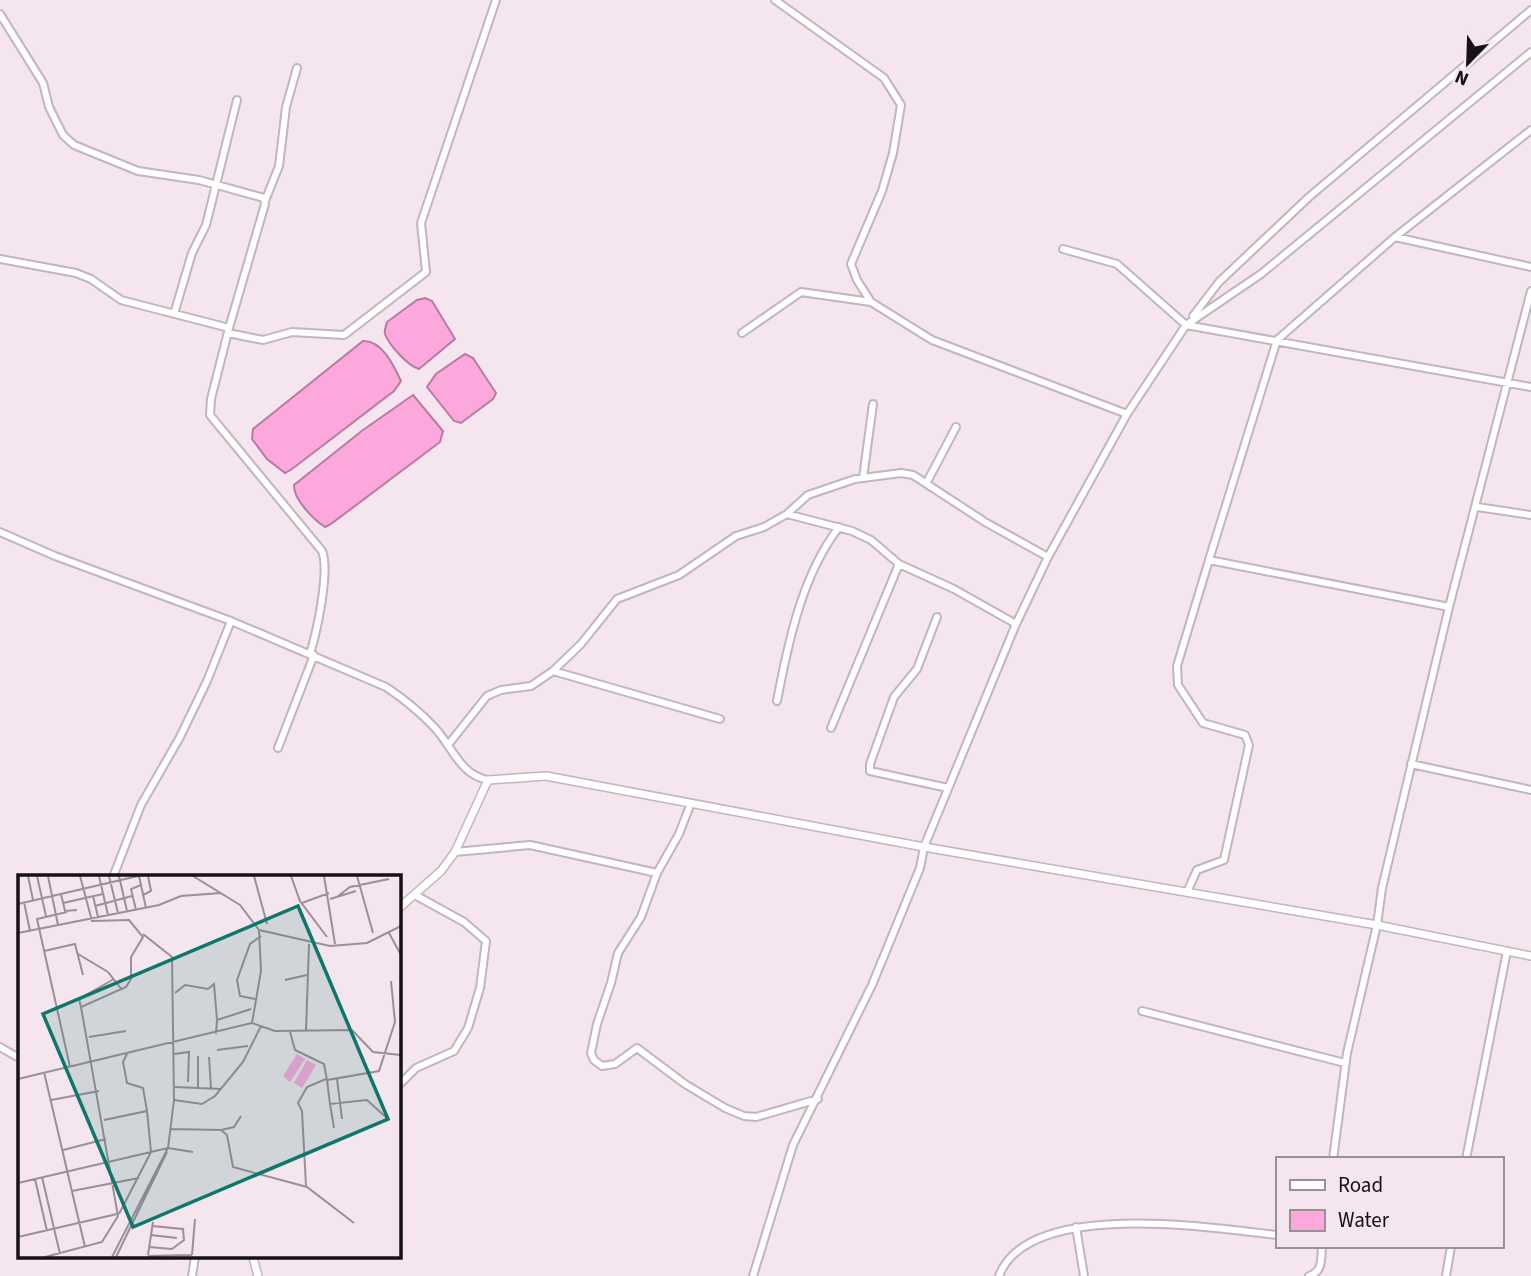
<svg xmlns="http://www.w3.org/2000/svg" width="1531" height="1276" viewBox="0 0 1531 1276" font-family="'Source Sans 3',sans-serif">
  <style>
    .water { fill: #fca8dd; stroke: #b77ba1; stroke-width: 2 }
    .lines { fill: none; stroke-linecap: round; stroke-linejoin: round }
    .minor-casing { stroke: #c2b5bd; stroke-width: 10 }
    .tertiary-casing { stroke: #c2b5bd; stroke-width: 10 }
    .minor { stroke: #fff; stroke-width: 6 }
    .tertiary { stroke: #fff; stroke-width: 7 }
    .inset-road { fill: none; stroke: #9b9097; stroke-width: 2 }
    .view { fill: #0f766e; fill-opacity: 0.15; stroke: #0f766e; stroke-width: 3.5 }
    .inset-edge { fill: none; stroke: #161114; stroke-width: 3.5 }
  </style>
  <rect width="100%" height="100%" fill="#f4e5ee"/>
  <path class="water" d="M425,298L432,301L455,339L419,369C408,366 389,345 385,334C384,330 386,326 387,322L417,300Z
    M363,341C382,340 394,366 401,381L394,391L292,469L285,473L267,459L252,439L253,429Z
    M465,354L473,358L496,393L493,399L461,423L454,421L427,387L436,374Z
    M413,395L443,431L440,442L331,524L325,527C314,520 293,499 294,485L363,430Z"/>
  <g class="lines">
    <g class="minor-casing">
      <path id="minor" d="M775,0L884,78L901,105L893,153L882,191L851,264L857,280L871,302L932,340L1127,414
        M0,14L43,83L49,107L63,135L74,145L138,171L199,180L264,198L265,204L229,328
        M265,201L279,166L286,107L297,68
        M1395,237L1531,267
        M1063,249L1117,264L1186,325L1531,387
        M0,259L76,273L91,279L121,300L229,328L211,399L210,415L322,551C330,571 317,631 310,654
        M174,314L192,253L206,225L237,100
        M1193,316L1219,282L1309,197L1531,10
        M228,333L263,340L292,332L344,335L426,272L421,223L496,0
        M742,333L801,292L871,302
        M863,478L873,404
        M927,482L956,427
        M1477,507L1531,515
        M787,514L852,531L871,540L899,564L954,589L1016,624
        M0,532L55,556L231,621L386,687C404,699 419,711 434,727C452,746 460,775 488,780
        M1449,607L1209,560L1277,340L1395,237L1531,130
        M937,617L917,669L894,697L870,764V771L948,788
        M553,671L720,719
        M777,701C788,643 802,575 839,527
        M831,728L899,564
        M448,745L487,696L501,690L531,686L553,671L581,644L617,599L679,575L736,536L764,527L787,514L808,495L855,479L901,473L913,475L985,522L1048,557
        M278,748L314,655
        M1411,764L1531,790
        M455,852L530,845L657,873L679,834L691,803
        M657,873L641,917L618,953L611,983L597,1024L591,1053L594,1060L602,1066L615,1064L637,1048L685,1084L725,1108L744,1116L756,1117L818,1099
        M113,877L141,805L180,737L207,681L231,621
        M1187,892L1197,870L1224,860L1249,745L1245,735L1203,723L1178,685L1177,666L1209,560
        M1142,1011L1345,1063
        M0,1047L19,1058
        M399,1085L416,1068L454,1051L468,1028L480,988L486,941L464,922L415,895
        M1333,1159L1347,1053L1377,925L1382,888L1449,607L1531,291
        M1466,1159L1507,951
        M1076,1227L1084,1276
        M192,1276L195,1257
        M753,1276L793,1145L872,985L920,868L924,847L1016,624L1048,557L1127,414L1186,325L1261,274L1531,52
        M999,1276C1028,1198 1214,1228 1277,1235
        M1309,1276C1323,1272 1321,1259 1322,1246
        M1446,1276L1451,1246"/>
    </g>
    <g class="tertiary-casing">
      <path id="tertiary" d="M399,908L441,871L455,852L488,780L546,776L924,847L1377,925L1531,956
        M253,1257L258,1276"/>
    </g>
    <use href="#minor" class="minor"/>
    <use href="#tertiary" class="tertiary"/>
  </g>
  <g transform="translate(18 875)">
    <rect width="383" height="383" fill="#f4e5ee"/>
    <path d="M279,179L287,184L272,207L265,201ZM289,185L298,190L284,213L276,208Z" fill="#fca8dd"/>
    <path class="inset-road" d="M10,1L15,25M19,1L28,41M30,1L40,50M81,1L90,40M91,1L100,38M101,1L109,36M121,1L128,33M236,1L249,49M273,1L282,26L309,62M306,1L317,69M339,1L355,58M43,19L47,36L59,35M125,20L133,16L130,1M75,21L80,42M319,22L332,12L371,4M312,24L338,16M6,27L12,56M45,28L85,19M284,28L311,18M0,29L120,1M77,31L114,21M118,35L113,14L123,10M49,37L19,44L52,192M241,55L312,71L349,68L383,51M0,58L141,30L163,21L203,18M371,58L383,80M26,76L57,69L65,100M60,79L90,97L104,115M267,105L289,100M157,118L167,110L190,114L196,109L199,145M237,124L222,121L219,105L232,69L243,61M63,132L61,124L96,104M234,148L257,156L334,155L355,177L383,180M288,156L291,69M272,157L277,175L306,189L309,205L361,196L377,147L373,106M198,159L199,145L233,134M71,162L108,156M199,175L230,171M109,179L105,187L109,208L125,213L129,236M156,179L171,177L170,207M180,181V213M191,182L193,214M26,197L67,372M0,204L234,148L243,96L241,55L222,30L175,1M319,204L324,244M309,205L312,229L349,225L371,245M157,212L203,214M33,225L81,216M156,225L184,229L197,221L225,187L243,151M312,229L316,253M86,245L129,236L133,277L101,339M153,254L203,255L209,260L215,292L289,312L336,348M203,255L216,252L223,241M45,275L88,264M24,302L42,379M17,304L29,356M0,308L150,273L175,277M288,311L284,236L280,228L289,212L308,204M54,316L121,303M133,360L159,363M0,362L99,339M131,372L154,374L166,365L165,354L134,351M130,380L135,347M174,380L177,344M130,381L174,380M27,382L84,367L100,341L63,132L108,112L113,104V82L125,62L111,45L74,46L62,1M94,382L150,273L156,225L154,82L125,59M98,382L149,277"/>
    <path class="view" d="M280,31L370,244L115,352L25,139Z"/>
    <rect width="383" height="383" class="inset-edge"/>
  </g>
  <rect x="1276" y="1157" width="228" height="91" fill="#f4e5ee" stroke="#9b9097" stroke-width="2"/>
  <rect x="1290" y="1180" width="35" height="10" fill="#ffffff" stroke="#9b9097" stroke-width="2"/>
  <text x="1338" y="1192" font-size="21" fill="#161114">Road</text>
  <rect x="1290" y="1210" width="35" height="21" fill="#fca8dd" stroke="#9b9097" stroke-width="2"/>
  <text x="1338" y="1227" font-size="21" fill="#161114">Water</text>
  <g transform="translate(1468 63) rotate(203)" stroke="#f4e5ee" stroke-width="5" paint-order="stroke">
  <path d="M0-5L12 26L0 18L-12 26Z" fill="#161114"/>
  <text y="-10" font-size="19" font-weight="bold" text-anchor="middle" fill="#161114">N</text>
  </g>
</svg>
